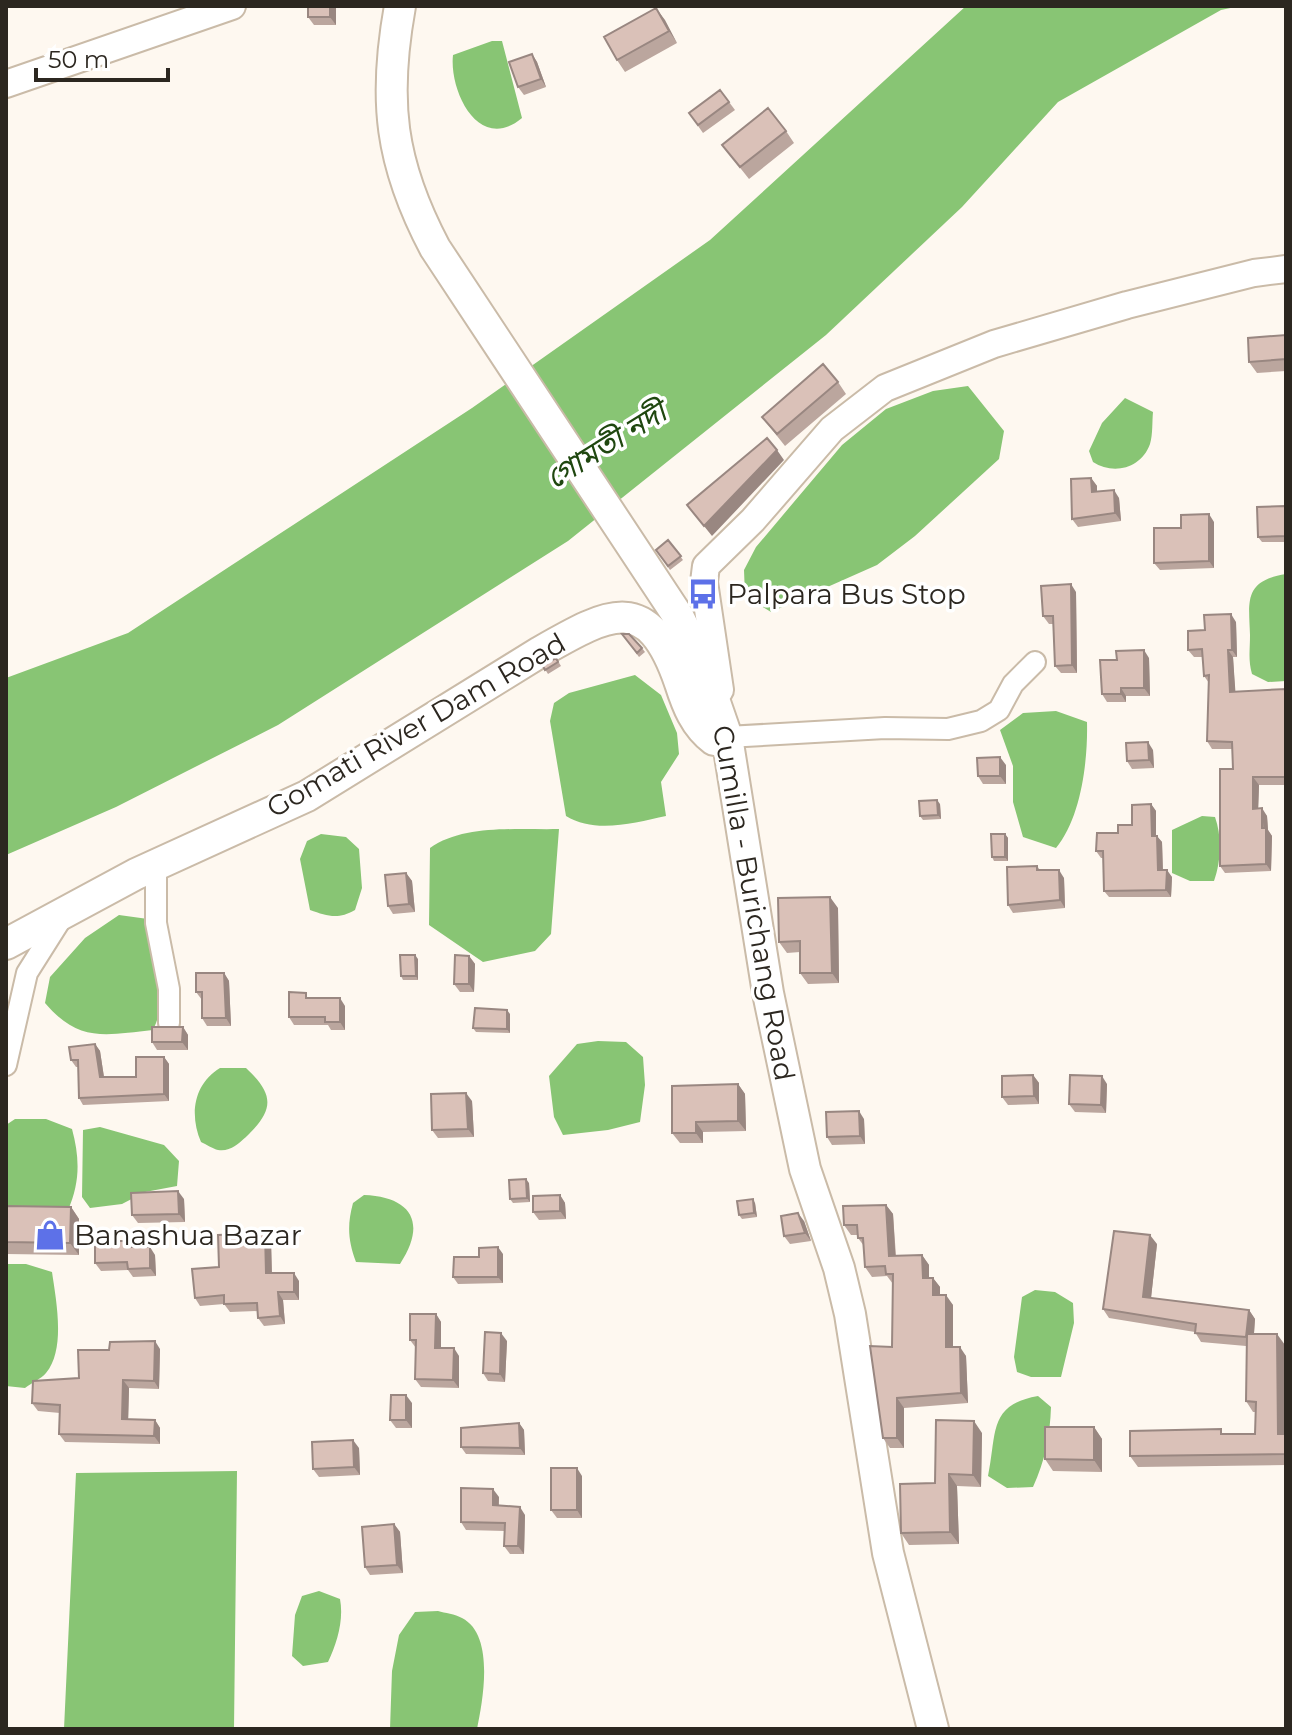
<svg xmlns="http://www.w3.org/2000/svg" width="1292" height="1735" viewBox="0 0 1292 1735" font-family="Montserrat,'Noto Sans Bengali',sans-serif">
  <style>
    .water { fill: #88c574 }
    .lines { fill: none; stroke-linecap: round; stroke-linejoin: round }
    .minor-casing { stroke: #cabba8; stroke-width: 24 }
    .tertiary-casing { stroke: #cabba8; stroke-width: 30 }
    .secondary-casing { stroke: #cabba8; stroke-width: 34 }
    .minor { stroke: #fff; stroke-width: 20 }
    .tertiary { stroke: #fff; stroke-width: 26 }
    .secondary { stroke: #fff; stroke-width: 30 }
    .wall { fill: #bba69e }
    .shaded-wall { fill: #998781 }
    .building { fill: #dac1b8; stroke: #998781; stroke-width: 2 }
    .labels { text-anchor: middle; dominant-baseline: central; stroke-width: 7; stroke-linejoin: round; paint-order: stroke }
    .poi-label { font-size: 28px; fill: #2c2720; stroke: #fff; text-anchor: start }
    .street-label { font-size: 28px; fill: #2c2720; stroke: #fff }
    .water-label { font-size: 30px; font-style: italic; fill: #1f470f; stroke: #fff }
  </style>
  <rect width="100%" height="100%" fill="#fef8f0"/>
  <path class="water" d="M966,6H1240L1221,10L1058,102L962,207L826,335L568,541L278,725L116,807L6,855V678L128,633L472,408L710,240Z
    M492,41H502L522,118C479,154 449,91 453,55Z
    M968,386L1004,431L999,459L915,536L877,565L771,612L745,596L744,570L756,547L842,445L886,409L933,391Z
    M1125,398L1153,412C1152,422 1153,434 1150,444C1141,469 1113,475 1093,462L1089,451L1102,423Z
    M1286,574V681L1268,682L1252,674C1248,660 1250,650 1250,635C1249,602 1243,581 1286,574Z
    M635,675L661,695L677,733L679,754L661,782L666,816C634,823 595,834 566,816L550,721L554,703L569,693Z
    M1056,711L1087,722C1088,761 1081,818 1056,848L1023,837L1013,802V766L1000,730L1023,713Z
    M1202,816L1215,817C1222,836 1221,862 1214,881H1190L1172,873V830Z
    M559,829L551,934L535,951L483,962L429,925L430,848C464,824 518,830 559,829Z
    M321,834L346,837L359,849L362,888L355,910C338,920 327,916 310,910L300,859L307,841Z
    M119,915L148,919C157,957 171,993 153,1030C105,1035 79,1043 45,1003L50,977L85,938Z
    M598,1041L626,1042L643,1057L645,1085L640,1122L608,1130L563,1135L554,1117L549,1076L577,1044Z
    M220,1068H246C275,1095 274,1110 246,1137C238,1144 230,1152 218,1150C213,1149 206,1144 201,1142C189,1114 194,1084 220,1068Z
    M15,1119H46L72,1129C80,1158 80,1183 68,1210L6,1209V1125Z
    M100,1127L164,1145L179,1161L177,1186L145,1192L122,1204L90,1208L82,1197L83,1130Z
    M364,1195C412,1197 427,1223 400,1264L356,1262C348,1241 347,1225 353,1203Z
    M6,1264H26L52,1272C56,1300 66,1349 46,1373C41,1379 31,1383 25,1388L6,1386Z
    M1035,1290L1055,1292L1073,1303L1074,1323L1061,1377H1031L1017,1372L1014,1357L1022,1297Z
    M1038,1396L1051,1407C1050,1436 1045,1461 1033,1487L1007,1488L988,1476C997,1433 988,1405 1038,1396Z
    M237,1471L234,1729H64L76,1473Z
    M319,1591L340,1599C344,1620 337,1643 328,1662L303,1666L292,1656L295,1615L302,1596Z
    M438,1611C445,1613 455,1614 462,1618C495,1635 483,1700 477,1729H390L392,1671L399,1635L415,1612Z"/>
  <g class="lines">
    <g class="minor-casing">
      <path id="minor" d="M727,737L885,728L948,729L981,721L999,710L1013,684L1035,662
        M156,865V923L169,989V1023
        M6,1065L27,973L63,916"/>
    </g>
    <g class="tertiary-casing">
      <path id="tertiary" d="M6,84L232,6
        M720,690L704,582L706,566L753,520L832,429L885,388L994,344L1127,305L1254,273L1286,269"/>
    </g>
    <g class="secondary-casing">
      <path id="secondary" d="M400,6C383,100 390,163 435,248L678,616L701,662L727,737L768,993L805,1169L839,1268L850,1314L888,1553L933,1729
        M6,944L136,874L307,796L540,652C610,612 648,590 680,683C687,705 695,726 714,740L727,737"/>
    </g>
    <use href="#minor" class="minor"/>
    <use href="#tertiary" class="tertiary"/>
    <use href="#secondary" class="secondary"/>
  </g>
  <path class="wall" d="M336,6V25H314L308,17Z
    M656,8L677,43L625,72L617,60Z
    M532,54L537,62L546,87L524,95L518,87Z
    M720,90L735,110L703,133L689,113Z
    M786,131L794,143L749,179L722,145Z
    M1286,335V371L1257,373L1249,362Z
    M838,382L846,394L785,446L762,417Z
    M1091,478L1097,486V491L1119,498L1121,521L1078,527L1072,519Z
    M1286,507V542H1262L1258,537Z
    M1214,522V568L1160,570L1154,563L1181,528Z
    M668,540L683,560L670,570L656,550Z
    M1076,592L1077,673H1061L1055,666L1054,624H1049L1043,616Z
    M1236,622L1237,657H1233L1235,692L1286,689V785H1259L1258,808L1267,816L1268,830L1272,836L1271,871L1225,873L1220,866L1233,769L1232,749H1212L1207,741L1209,683L1204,676L1203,657H1194L1188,650L1205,630Z
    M622,634L642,648L645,652L639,657Z
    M556,658L561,666L548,674L543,666Z
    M1149,658L1150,696H1126V702H1107L1102,694Z
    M1153,750L1154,768L1132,769L1127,761Z
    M1006,765V784H983L978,776Z
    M940,804L941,819L923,820L920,816Z
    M1151,804L1156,811V836L1162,842L1163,870L1172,877L1171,897H1109L1104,891L1103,858H1101L1096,851L1118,833L1132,825Z
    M1005,834L1008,838V861H994L992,857Z
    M1037,866L1040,870L1064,878L1065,908L1013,913L1008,905Z
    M406,873L412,881L415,912L393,914L388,906Z
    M838,908L839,983L808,984L800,973V952L787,953L779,942Z
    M469,956L475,964L474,992H460L454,984Z
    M418,959V980H403L401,976Z
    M224,973L229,981L231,1026H207L202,1018V1000L196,992Z
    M310,998L345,1006V1030H331L328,1025H294L289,1017Z
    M510,1014V1033L476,1032L473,1028Z
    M183,1027L188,1035V1050H157L152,1042Z
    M95,1044L100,1051L104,1077H136L164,1057L169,1064V1101L83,1105L79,1098L78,1067H76L71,1060Z
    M1033,1075L1039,1083V1104L1008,1105L1002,1097Z
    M738,1084L745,1094L746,1131L703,1132V1143H680L672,1133Z
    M1107,1084L1106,1113L1075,1112L1069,1104Z
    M472,1101L474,1137L438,1138L432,1130Z
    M864,1119L865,1144L832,1145L827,1137Z
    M529,1183L530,1202L513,1203L510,1199Z
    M560,1195L565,1203L566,1219L539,1220L533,1212Z
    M184,1199L185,1222L138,1223L132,1215Z
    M755,1203L757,1217L742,1219L739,1215Z
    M886,1205L893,1214L896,1256L922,1255L929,1265V1278H933L940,1287V1295L953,1305V1347L966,1356L968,1403L904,1408V1448H890L883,1438L892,1347L893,1284L887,1276L872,1277L865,1267L864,1246L858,1238V1235H851L844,1225Z
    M6,1206L71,1207L79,1219V1255L6,1254Z
    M804,1221L811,1241L790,1244L784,1236Z
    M265,1233L271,1241L272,1273L299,1281V1300H283L285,1324L264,1326L258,1318V1311L230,1312L224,1304L200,1306L195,1298L219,1267Z
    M125,1241L130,1247L155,1255L156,1276L133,1277L128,1270L101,1271L95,1263Z
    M1157,1244L1151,1298L1249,1310L1255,1319L1254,1334L1285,1345L1286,1465L1138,1467L1130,1456L1224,1434H1255V1412H1253L1246,1401V1346L1201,1342L1195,1332L1109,1318L1103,1309Z
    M503,1254V1283L458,1284L453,1277L479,1257Z
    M436,1314L441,1322V1348L459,1356V1388L421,1387L415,1379L416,1348L410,1340Z
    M507,1341L505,1382L488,1381L483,1373Z
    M160,1349L159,1389L129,1388L128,1419L155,1420L160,1428V1444L65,1442L59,1434L60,1413L38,1411L32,1403L79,1378Z
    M412,1403V1428H396L390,1420Z
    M519,1423L524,1430L525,1455L466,1454L461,1447Z
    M1094,1427L1102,1439V1472L1053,1471L1045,1459Z
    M982,1433L981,1487L957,1486L959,1544L909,1545L901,1533L935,1483Z
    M359,1448L360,1475L319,1477L313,1469Z
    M582,1476V1518H557L551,1510Z
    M499,1497V1506L525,1515L524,1554H510L504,1546L505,1531L466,1530L461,1522Z
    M394,1524L400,1532L403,1573L370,1575L365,1567Z"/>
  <path class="shaded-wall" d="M330,6H336V25L330,17Z
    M656,8L665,20L677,43L669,31Z
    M532,54L537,62L546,87L541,79Z
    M777,450L784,460L712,536L704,526Z
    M1091,478L1097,486V500L1092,492Z
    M1114,490L1119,498L1121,521L1115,513Z
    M1209,514L1214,522V568L1209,561Z
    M1071,584L1076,592L1077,673L1072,665Z
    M1231,614L1236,622L1237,657L1232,650Z
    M1144,650L1149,658L1150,696L1144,688Z
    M1228,650L1233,657L1236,700L1230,692Z
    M1121,688L1126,696V702L1121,694Z
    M1148,742L1153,750L1154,768L1149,760Z
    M1000,757L1006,765V784L1000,776Z
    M1253,777L1259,785L1258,816L1253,809Z
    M937,800L940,804L941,819L938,815Z
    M1151,804L1156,811V842L1152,836Z
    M1262,808L1267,816L1268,830L1272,836L1271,871L1266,864Z
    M1005,834L1008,838V861L1005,857Z
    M1157,836L1162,842L1163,877L1158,870Z
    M1059,870L1064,878L1065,908L1060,900Z
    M1167,870L1172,877L1171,897L1166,890Z
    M406,873L412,881L415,912L409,904Z
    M830,897L838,908L839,983L832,973Z
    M415,955L418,959V980L416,976Z
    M469,956L475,964L474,992L469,984Z
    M224,973L229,981L231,1026L226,1018Z
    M340,998L345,1006V1030L340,1022Z
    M507,1010L510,1014V1033L507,1029Z
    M183,1027L188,1035V1050L182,1042Z
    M95,1044L100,1051L105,1084L100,1077Z
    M164,1057L169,1064V1101L164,1094Z
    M1033,1075L1039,1083V1104L1034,1096Z
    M1102,1076L1107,1084L1106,1113L1101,1105Z
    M738,1084L745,1094L746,1131L738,1121Z
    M466,1093L472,1101L474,1137L468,1129Z
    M859,1111L864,1119L865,1144L860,1136Z
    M696,1122L703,1132V1143L696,1133Z
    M526,1179L529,1183L530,1202L527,1198Z
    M178,1191L184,1199L185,1222L179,1214Z
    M560,1195L565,1203L566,1219L560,1211Z
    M753,1199L755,1203L757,1217L754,1213Z
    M886,1205L893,1214L896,1266L889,1256Z
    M71,1207L79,1219V1255L70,1243Z
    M798,1213L804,1221L811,1241L805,1233Z
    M265,1233L271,1241L272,1281L266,1273Z
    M1150,1235L1157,1244L1150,1307L1143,1297Z
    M150,1247L155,1255L156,1276L150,1268Z
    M498,1247L503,1254V1283L498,1277Z
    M922,1255L929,1265V1288L923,1278Z
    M294,1273L299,1281V1300L294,1292Z
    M933,1278L940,1287V1305L933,1295Z
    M278,1292L283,1300L285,1324L280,1316Z
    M946,1295L953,1305V1357L946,1347Z
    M1249,1310L1255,1319L1253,1346L1246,1337Z
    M436,1314L441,1322V1356L435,1348Z
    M501,1333L507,1341L505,1382L500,1374Z
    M1277,1334L1285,1345V1445L1278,1434Z
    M155,1341L160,1349L159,1389L154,1381Z
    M960,1347L966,1356L968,1403L961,1393Z
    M454,1348L459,1356V1388L453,1380Z
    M123,1380L129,1388L128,1427L122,1419Z
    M406,1395L412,1403V1428L406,1420Z
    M897,1398L904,1408V1448L897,1438Z
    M155,1420L160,1428V1444L154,1436Z
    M974,1421L982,1433L981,1487L973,1475Z
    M519,1423L524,1430L525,1455L520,1448Z
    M1094,1427L1102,1439V1472L1094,1460Z
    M353,1440L359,1448L360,1475L354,1467Z
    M577,1468L582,1476V1518L577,1510Z
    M949,1474L957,1486L959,1544L950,1532Z
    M493,1489L499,1497L498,1513L493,1505Z
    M520,1507L525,1515L524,1554L518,1546Z
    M394,1524L400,1532L403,1573L397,1565Z"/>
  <path class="building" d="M308,6H330V17H308Z
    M656,8L669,31L617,60L604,37Z
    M532,54L541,79L518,87L509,62Z
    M720,90L729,102L698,125L689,113Z
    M768,108L786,131L740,167L722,145Z
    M1286,335V359L1249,362L1248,338Z
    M823,364L838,382L777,434L762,417Z
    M767,438L777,450L704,526L687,505Z
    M1091,478L1092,492L1114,490L1115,513L1072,519L1071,479Z
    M1285,506L1286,536L1258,537L1257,507Z
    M1209,514V561L1154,563V528H1181V515Z
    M668,540L681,556L668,566L656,550Z
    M1071,584L1072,665L1055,666L1053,616H1043L1041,586Z
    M1231,614L1232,650H1228L1230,692L1286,689V777H1253V809L1262,808V828H1266V864L1220,866V769H1233L1232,742L1207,741L1209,675L1204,676L1202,649L1188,650V631L1205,630L1204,615Z
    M622,634H629L642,648L637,653Z
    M1144,650V688H1121V694H1102L1100,660H1117L1116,651Z
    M556,658L558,662L545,670L543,666Z
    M1148,742L1149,760L1127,761L1126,743Z
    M1000,757V776H978L977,758Z
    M937,800L938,815L920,816L919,801Z
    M1151,804L1152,836H1157L1158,870H1167L1166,890L1104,891L1103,851H1096L1097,833H1118V825H1132V805Z
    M991,834H1005V857H992Z
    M1037,866V870H1059L1060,900L1008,905L1007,867Z
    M406,873L409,904L388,906L385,875Z
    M830,897L832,973H800V941L779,942L778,898Z
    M400,955H415L416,976H401Z
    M455,955L469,956V984H454Z
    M196,973H224L226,1018H202V992H196Z
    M289,992L306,993V998H340V1022H325V1017H289Z
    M475,1008L507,1010V1029L473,1028Z
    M152,1027H183L182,1042H152Z
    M95,1044L100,1077H136V1057H164V1094L79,1098L78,1060H71L69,1047Z
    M1033,1075L1034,1096L1002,1097V1076Z
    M1070,1075L1102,1076L1101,1105L1069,1104Z
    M738,1084V1121L696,1122V1133H672V1086Z
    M466,1093L468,1129L432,1130L431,1094Z
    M859,1111L860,1136L827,1137L826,1112Z
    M526,1179L527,1198L510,1199L509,1180Z
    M178,1191L179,1214L132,1215L131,1193Z
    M560,1195V1211L533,1212V1196Z
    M753,1199L754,1213L739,1215L737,1201Z
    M886,1205L889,1256L922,1255L923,1278H933V1295H946V1347H960L961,1393L897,1398V1438H883L870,1346L892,1347L893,1274H886L885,1266L865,1267L863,1238H858L857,1225H844L843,1206Z
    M6,1206L71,1207L70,1243L6,1242Z
    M798,1213L805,1233L784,1236L781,1216Z
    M1114,1231L1150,1235L1143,1297L1249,1310L1246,1337L1195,1333L1196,1324L1103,1309Z
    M265,1233L266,1273H294V1292H278L280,1316L258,1318L257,1303L224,1304V1295L195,1298L192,1269L219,1267L218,1235Z
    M95,1241H125V1247H150V1268L128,1269L127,1262L95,1263Z
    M498,1247V1277H453L454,1257H479V1248Z
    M410,1314H436L435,1348H454L453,1380L415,1379L416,1340H410Z
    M485,1332L501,1333L500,1374L483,1373Z
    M1247,1334H1277L1278,1434H1286V1454L1130,1456V1431L1221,1429V1434H1255L1256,1402L1246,1401Z
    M155,1341L154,1381L123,1380L122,1419L155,1420L154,1436L59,1434L60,1405L32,1403L33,1381L79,1378L78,1350H109L110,1342Z
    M391,1395H406V1420H390Z
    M936,1420L974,1421L973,1475L949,1474L950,1532L901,1533L900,1484L935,1483Z
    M519,1423L520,1448L461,1447V1428Z
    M1045,1427H1094V1460L1045,1459Z
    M353,1440L354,1467L313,1469L312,1442Z
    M551,1468H577V1510H551Z
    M461,1488L493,1489V1505L520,1507L518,1546H504L505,1523L461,1522Z
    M394,1524L397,1565L365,1567L362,1527Z"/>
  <defs>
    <g id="bus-bare" transform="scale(2.4)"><path d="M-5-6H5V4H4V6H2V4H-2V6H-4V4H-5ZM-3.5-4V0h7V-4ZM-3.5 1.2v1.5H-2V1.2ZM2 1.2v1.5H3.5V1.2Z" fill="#5d71e8" stroke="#fff" stroke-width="2.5" paint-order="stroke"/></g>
    <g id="shop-bare" transform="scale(2.4)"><path d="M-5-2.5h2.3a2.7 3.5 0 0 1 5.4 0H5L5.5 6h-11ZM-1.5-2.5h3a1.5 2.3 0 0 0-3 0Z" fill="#5d71e8" stroke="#fff" stroke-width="2.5" paint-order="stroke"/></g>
  </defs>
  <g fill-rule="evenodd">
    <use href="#bus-bare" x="703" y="594"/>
    <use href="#shop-bare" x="50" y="1235"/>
  </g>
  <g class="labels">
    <g class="poi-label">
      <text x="727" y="594">Palpara Bus Stop</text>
      <text x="74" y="1235">Banashua Bazar</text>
    </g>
    <g class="street-label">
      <text transform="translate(416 725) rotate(-30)">Gomati River Dam Road</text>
      <text transform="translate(754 903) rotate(80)">Cumilla - Burichang Road</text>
    </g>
    <g class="water-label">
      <text transform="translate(606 445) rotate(-32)">গোমতী নদী</text>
    </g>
  </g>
  <rect width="1292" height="1735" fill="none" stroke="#2c2720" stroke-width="16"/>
  <path d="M36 68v12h132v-12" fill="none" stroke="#2c2720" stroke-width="4"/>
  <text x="48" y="68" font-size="24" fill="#2c2720" stroke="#ffffff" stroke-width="6" paint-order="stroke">50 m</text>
</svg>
